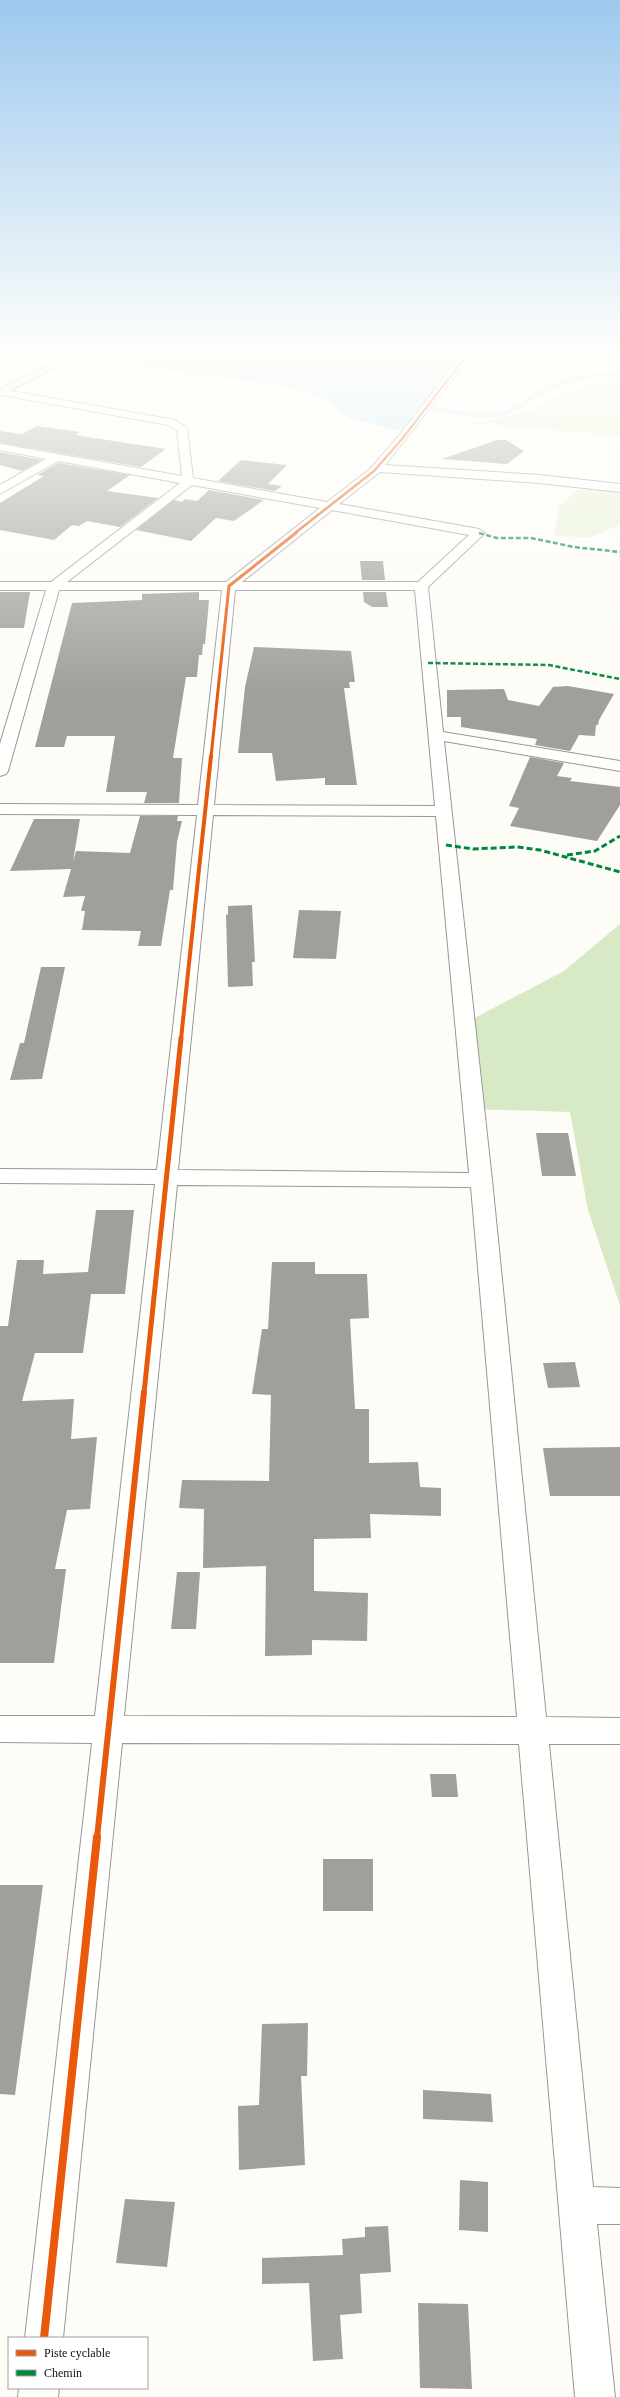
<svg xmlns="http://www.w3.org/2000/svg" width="620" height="2397" viewBox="0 0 620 2397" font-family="Georgia,serif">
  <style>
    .green { fill: #e7f2d7 }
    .forest { fill: #d8eac5 }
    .water { fill: #cde8f6 }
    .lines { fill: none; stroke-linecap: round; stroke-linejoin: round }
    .stream { stroke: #cde8f6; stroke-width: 4.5 }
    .building { fill: #a19f9c }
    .street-casing { stroke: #979795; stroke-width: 2 }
    .primary-casing { stroke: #858482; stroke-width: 2 }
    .street { fill: #fffffe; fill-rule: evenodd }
    .primary { fill: #ede8db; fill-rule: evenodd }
    .quiet-far2 { stroke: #00873e; stroke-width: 2; stroke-dasharray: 4 2; stroke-linecap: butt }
    .quiet-far1 { stroke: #00873e; stroke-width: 2.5; stroke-dasharray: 5 2.5; stroke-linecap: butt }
    .quiet { stroke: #00873e; stroke-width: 3; stroke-dasharray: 6 3; stroke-linecap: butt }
    .cycleway-far5-casing { stroke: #fff; stroke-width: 4 }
    .cycleway-far4-casing { stroke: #fff; stroke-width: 4.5 }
    .cycleway-far3-casing { stroke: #fff; stroke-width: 6 }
    .cycleway-far2-casing { stroke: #fff; stroke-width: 8 }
    .cycleway-far1-casing { stroke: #fff; stroke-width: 9 }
    .cycleway-casing { stroke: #fff; stroke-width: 10 }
    .cycleway-far5 { stroke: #e8590c; stroke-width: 2.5 }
    .cycleway-far4 { stroke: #e8590c; stroke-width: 3 }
    .cycleway-far3 { stroke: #e8590c; stroke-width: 4 }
    .cycleway-far2 { stroke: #e8590c; stroke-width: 5 }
    .cycleway-far1 { stroke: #e8590c; stroke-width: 6 }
    .cycleway { stroke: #e8590c; stroke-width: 8 }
  </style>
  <rect width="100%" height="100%" fill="#fdfcf7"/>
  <path class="green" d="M597,383L620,385V436L473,423L525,413L568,391Z
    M579,489L620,494V525L589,537L554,536L560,505Z"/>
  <path class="forest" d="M620,924V1305L588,1210L570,1112L473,1109L465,1023L564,971Z"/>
  <path class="water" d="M66,355H467L407,433L351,419L328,401L308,392L276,385L69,357Z"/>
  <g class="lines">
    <path class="stream" d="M434,409C457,412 482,419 505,413C517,410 524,402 534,396C560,381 590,374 620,375"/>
  </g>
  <path class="building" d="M37,426L80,432L75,435L166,449L141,467L0,443V431L22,434Z
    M497,440H506L524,451L507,464L442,459Z
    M0,452L42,460L22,471L0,465Z
    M241,460L287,465L268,484L282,486L275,491L218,481Z
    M58,463L130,475L107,491L158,498L120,527L87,521L79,526L72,525L54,540L0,530V503L44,476L37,475Z
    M209,490L264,500L234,521L216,518L191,541L136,530L174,500L182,502L185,499L197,501Z
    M360,561H383L385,580H362Z
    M0,592H30L24,628H0Z
    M199,592V600H209L208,612L205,644H203L202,655H199L197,677H186L173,758H182L179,803H144L147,792H106L115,736H67L64,747H35L72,603L142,600V594Z
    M363,592H386L388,607H372L364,602Z
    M254,647L351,651L355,682H349L350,688H344L357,785H325V778L276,781L272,753H238L245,687Z
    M568,686L614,694L599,720L598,725H596L595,736L579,735L570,751L535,745L537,739L461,727V717H447V690L504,689L508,700L539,706L553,687Z
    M530,757L564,763L557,776L572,778L570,781L620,787V805L597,841L510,826L519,808L509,806Z
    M140,816H178L177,821H182L177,842L173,890H170L161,946H138L141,931L82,930L85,911H81L85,896L63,897L71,869L10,871L34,819H80L73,862L76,851L130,853Z
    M252,905L255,962H252L253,986L228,987L226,915L228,914V906Z
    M299,910L341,911L336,959L293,958Z
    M41,967H65L42,1079L10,1080L20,1043H24Z
    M536,1133H568L576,1176H542Z
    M96,1210H134L125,1294H91L83,1353H35L22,1401L74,1399L71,1439L97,1437L90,1509L67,1510L55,1569H66L54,1663H0V1326H8L17,1260H44L43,1274L88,1272Z
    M272,1262H315V1274H367L369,1318L350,1319L355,1409H369V1463L418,1462L420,1487L441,1488V1516L370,1514L371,1538L314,1539V1591L368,1593L367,1641L312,1640V1655L265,1656L266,1566L203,1568L204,1509L179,1508L182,1480L269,1481L271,1395L252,1394L262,1329H268Z
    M575,1362L580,1387L548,1388L543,1363Z
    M620,1447V1496H550L543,1448Z
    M177,1572H200L196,1629H171Z
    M430,1774H456L458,1797H432Z
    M323,1859H373V1911H323Z
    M0,1885H43L15,2095L0,2094Z
    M308,2023L307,2076H301L305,2165L239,2170L238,2106L259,2105L262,2024Z
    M423,2090L491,2094L493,2122L423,2119Z
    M460,2180L488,2182V2232L459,2230Z
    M125,2199L175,2202L167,2267L116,2263Z
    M388,2226L391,2272L360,2274L362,2313L340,2315L343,2359L313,2361L309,2283L262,2284V2258L343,2255L342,2239L365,2237V2227Z
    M418,2303L468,2304L472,2389L420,2388Z"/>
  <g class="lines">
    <g class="street-casing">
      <path id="street" d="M462,355H472L385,465L539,475L620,484V492L539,483L380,472L339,504L479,529L485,533L428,587L443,732L620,761V771L444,741L492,1180L546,1717L620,1718V1744H549L593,2187L620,2188V2224H597L615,2397H575L519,1744L122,1743L63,2338H25L92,1743L0,1742V1716H95L155,1184L0,1183V1169L157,1170L197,815L0,814V804L198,805L222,590H59L8,771L6,774L0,776V744L46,590H0V582H51L180,483L58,461L0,494V485L46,459L0,450V444L182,476L177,430L168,425L2,395H0V389L175,420L187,428L193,478L327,502L370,469L398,437ZM192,485L320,508L226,582H67ZM332,510L469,535L418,582H242ZM235,590H415L435,806L214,805ZM213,815L436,816L469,1173L178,1170ZM177,1185L471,1187L517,1717L124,1716Z
        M19,2388H59L58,2397H18Z"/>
    </g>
    <g class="primary-casing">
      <path id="primary" d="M67,355H79L0,396V389Z"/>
    </g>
    <use href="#street" class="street"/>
    <use href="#primary" class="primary"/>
    <path class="quiet-far2" d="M479,533H480"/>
    <path class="quiet-far1" d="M479,533L497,538H531L574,547L620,552
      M428,663L549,665L620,679"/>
    <path class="quiet" d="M446,845L473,849L517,847L540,850L620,872
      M567,855L595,851L620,836"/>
    <g class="cycleway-far5-casing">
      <path id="cycleway-far5" d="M295,533L374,471L402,439L467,355"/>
    </g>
    <g class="cycleway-far4-casing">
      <path id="cycleway-far4" d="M211,757L229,586L297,532"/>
    </g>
    <g class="cycleway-far3-casing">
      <path id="cycleway-far3" d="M181,1039L211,756"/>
    </g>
    <g class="cycleway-far2-casing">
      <path id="cycleway-far2" d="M144,1393L181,1038"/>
    </g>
    <g class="cycleway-far1-casing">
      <path id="cycleway-far1" d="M97,1838L144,1392"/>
    </g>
    <g class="cycleway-casing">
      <path id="cycleway" d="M44,2338L97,1837"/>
    </g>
    <use href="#cycleway-far5" class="cycleway-far5"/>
    <use href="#cycleway-far4" class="cycleway-far4"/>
    <use href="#cycleway-far3" class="cycleway-far3"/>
    <use href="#cycleway-far2" class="cycleway-far2"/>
    <use href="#cycleway-far1" class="cycleway-far1"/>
    <use href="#cycleway" class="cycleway"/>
  </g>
  <linearGradient id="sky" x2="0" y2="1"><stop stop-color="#9dc9ee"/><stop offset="0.51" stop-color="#fefefb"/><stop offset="1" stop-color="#fefefb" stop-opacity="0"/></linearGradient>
  <rect width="620" height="690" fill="url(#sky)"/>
  <rect x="8" y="2337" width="140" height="52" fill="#ffffff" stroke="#a0a0a0"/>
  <rect x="16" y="2350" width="20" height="6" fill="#e8590c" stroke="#a0a0a0"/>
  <text x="44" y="2357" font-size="12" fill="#111111">Piste cyclable</text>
  <rect x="16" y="2370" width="20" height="6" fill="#00873e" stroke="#a0a0a0"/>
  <text x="44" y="2377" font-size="12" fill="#111111">Chemin</text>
</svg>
